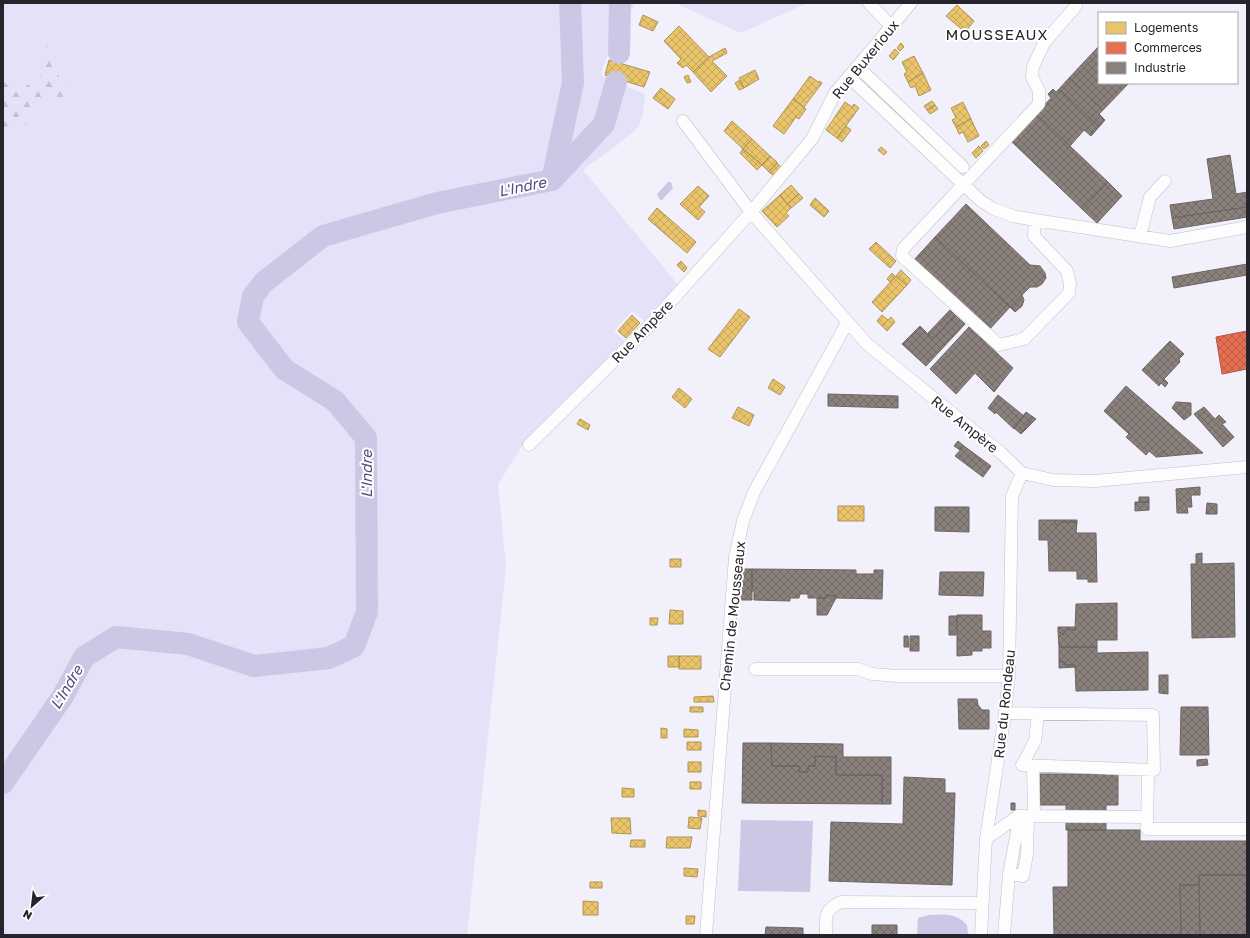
<svg xmlns="http://www.w3.org/2000/svg" width="1250" height="938" viewBox="0 0 1250 938" font-family="'Golos Text',sans-serif">
  <style>
    .green { fill: #e4e2f8 }
    .forest { fill: url(#forest-firs) }
    .water { fill: #cac8e4 }
    .homes { fill: url(#homes-cross-hatch); stroke: #ae9457 }
    .shops { fill: url(#shops-cross-hatch); stroke: #ad5846 }
    .industry { fill: url(#industry-cross-hatch); stroke: #6c6564 }
    .lines { fill: none; stroke-linecap: round; stroke-linejoin: round }
    .river { stroke: #cac8e4; stroke-width: 22 }
    .minor-casing { stroke: #c0bfc7; stroke-width: 13 }
    .minor { stroke: #fdfdfe; stroke-width: 12 }
    .labels { text-anchor: middle; dominant-baseline: central; stroke-width: 4; stroke-linejoin: round; paint-order: stroke }
    .street-label { font-size: 14px; fill: #25242c; stroke: #fff }
    .neighbourhood-label { font-size: 15px; letter-spacing: 1px; fill: #25242c; stroke: #fff }
    .water-label { font-size: 15px; font-style: italic; fill: #524b7d; stroke: #fff }
  </style>
  <defs>
    <pattern id="forest-firs" width="22" height="20" patternUnits="userSpaceOnUse"><rect width="22" height="20" fill="#e4e2f8"/><path d="M5 1l3.5 6h-7zM16 11l3.5 6h-7z" fill="#c3c2d5"/></pattern>
    <pattern id="homes-cross-hatch" width="8" height="8" patternUnits="userSpaceOnUse"><rect width="8" height="8" fill="#e9c46a"/><path d="M0 0l8 8M0 8l8-8" fill="none" stroke="#c8a85c"/></pattern>
    <pattern id="shops-cross-hatch" width="8" height="8" patternUnits="userSpaceOnUse"><rect width="8" height="8" fill="#e76f51"/><path d="M0 0l8 8M0 8l8-8" fill="none" stroke="#bb5b43"/></pattern>
    <pattern id="industry-cross-hatch" width="8" height="8" patternUnits="userSpaceOnUse"><rect width="8" height="8" fill="#8a817c"/><path d="M0 0l8 8M0 8l8-8" fill="none" stroke="#716966"/></pattern>
  </defs>
  <rect width="100%" height="100%" fill="#f2f0fa"/>
  <path class="green" d="M3,3H635L607,56L601,75L645,94C644,105 644,115 639,125C635,134 594,161 583,170L680,287L646,322L632,311L614,331L626,343L526,440L498,484L506,567L467,935H3Z
    M675,3H807L741,33Z"/>
  <path class="forest" d="M42,42L46,43L61,82L68,87L69,95L62,102H54L50,96L44,102L45,107L36,110L32,119L29,118L25,126L23,122L17,119L14,124L11,121L10,126L3,127V82L18,90L26,87L27,85L39,82L43,65L40,47Z"/>
  <path class="water" d="M668,182H671L673,188L662,200H660L657,194Z
    M741,820L813,821L810,892L738,891Z
    M929,915C944,914 957,913 967,925L968,935H917L918,918Z"/>
  <path class="homes" d="M957,5L974,21L965,32L946,16Z
    M643,15L658,22L653,31L639,25Z
    M679,26L709,57L693,72L686,65L683,68L677,63L681,59L664,41Z
    M901,43L904,47L900,51L897,48Z
    M725,48L727,53L712,61L727,76L711,92L693,72L709,57Z
    M895,49L899,53L893,60L889,56Z
    M914,56L923,73L908,82L904,74L907,72L902,62Z
    M609,60L650,72L644,87L605,75Z
    M755,70L759,79L744,88L739,78Z
    M923,73L931,90L919,96L915,86L911,88L908,82Z
    M688,75L691,82L687,83L684,77Z
    M810,76L818,82L819,81L822,83L804,107L793,99Z
    M740,80L744,88L739,90L735,83Z
    M661,88L675,99L668,109L653,98Z
    M793,99L806,109L799,119L796,117L784,134L773,126Z
    M932,101L935,105L927,110L924,106Z
    M845,102L852,107L854,104L859,108L837,138L826,130Z
    M963,102L971,119L956,127L952,120L956,118L951,108Z
    M935,105L938,109L930,114L927,110Z
    M971,119L979,136L968,142L963,132L959,134L956,127Z
    M732,121L752,139L743,149L724,131Z
    M846,126L851,130L842,142L837,138Z
    M752,139L770,156L762,165L743,149Z
    M986,141L989,145L984,149L981,146Z
    M979,146L983,151L976,158L972,153Z
    M881,147L887,152L884,155L878,150Z
    M743,149L762,165L757,170L740,153Z
    M770,156L777,162L769,172L762,165Z
    M777,163L781,167L774,176L769,172Z
    M791,185L799,194L787,204L780,195Z
    M698,186L709,196L699,207L705,212L698,220L680,204Z
    M799,194L803,198L791,208L787,204Z
    M780,195L791,208L786,213L789,216L777,227L762,211Z
    M815,198L829,211L824,217L810,205Z
    M657,208L696,242L687,253L648,219Z
    M876,242L896,261L890,268L869,249Z
    M681,261L687,268L684,272L677,265Z
    M901,270L911,280L907,285L896,276Z
    M892,273L895,276L890,282L887,279Z
    M896,276L907,285L882,312L872,302Z
    M739,309L750,317L720,357L708,349Z
    M632,315L640,323L626,338L618,331Z
    M882,315L888,320L882,326L877,321Z
    M891,317L895,322L887,331L882,326Z
    M773,379L785,387L780,395L768,388Z
    M679,388L692,399L685,408L672,397Z
    M738,407L754,415L749,426L732,418Z
    M580,419L590,425L588,430L577,424Z
    M838,506H864V521H838Z
    M670,559H681V567H670Z
    M670,610L683,611V624H669Z
    M650,618H658L657,625H650Z
    M668,656H679V667H668Z
    M679,656H701V669H679Z
    M713,696L714,702H694V697Z
    M690,707H703V712H690Z
    M661,728L667,729V738H661Z
    M684,729L698,730V737H684Z
    M687,742H701V750H687Z
    M688,762H701V772H688Z
    M690,782H701V789H690Z
    M622,788L634,789V797H622Z
    M698,810L706,811V817L698,816Z
    M689,817L702,818L700,829L688,828Z
    M611,818H630L631,834L612,833Z
    M667,837H692L690,848H666Z
    M631,840H645V847H630Z
    M684,868L698,869L697,877L684,876Z
    M590,882H602V888H590Z
    M583,901L598,902V915H583Z
    M686,916H695L694,924H686Z"/>
  <path class="shops" d="M1247,331V369L1222,374L1216,337Z"/>
  <path class="industry" d="M1099,46V83H1129L1103,110L1069,78Z
    M1069,78L1103,110L1099,114L1105,120L1099,127L1059,89Z
    M1053,89L1056,92L1059,89L1099,127L1091,136L1084,130L1070,146L1036,114L1051,98L1048,94Z
    M1036,114L1108,182L1082,209L1011,141Z
    M1230,155L1236,194L1247,192V207L1172,218L1170,205L1213,199L1207,159Z
    M1108,182L1122,196L1097,223L1082,209Z
    M966,204L1030,265L1040,266L1045,273L1046,278L1042,284L1037,287H1030L1010,307L935,237Z
    M1247,207V217L1174,229L1172,218Z
    M935,237L1010,307L988,331L913,261Z
    M1247,264V275L1174,288L1172,277Z
    M1022,295L1024,300L1022,306L1015,312L1010,307Z
    M950,310L955,315L933,339L928,333Z
    M955,315L965,324L926,366L902,344L920,326L933,339Z
    M969,327L1013,368L994,392L975,373L956,394L930,369Z
    M1170,341L1184,354L1179,359L1180,362L1164,379L1168,383L1165,387L1161,383L1159,386L1142,370Z
    M1126,386L1203,453L1169,456L1163,450L1156,457L1149,451L1146,455L1126,437L1129,434L1104,411Z
    M828,394L898,396V408L828,406Z
    M998,395L1024,416L1014,429L996,412L995,414L988,408Z
    M1176,402L1191,403V415L1184,420L1172,408Z
    M1204,407L1215,419L1219,415L1226,422L1222,424L1234,437L1223,447L1194,414Z
    M1026,412L1033,417L1021,434L1014,428Z
    M1033,417L1036,419L1021,434Z
    M958,441L964,446L960,450L954,446Z
    M964,446L991,466L983,477L955,456Z
    M1163,450L1169,456L1156,457Z
    M1200,487V495H1191L1192,507H1187L1188,513H1177L1176,489Z
    M1139,497H1149V502H1139Z
    M1135,502H1149V510L1135,511Z
    M1207,503L1217,504V514H1206Z
    M935,507H969V532L935,531Z
    M1039,520H1054L1057,526L1061,522H1077L1076,533H1096L1097,582H1088V579H1077V571H1049L1048,540H1039Z
    M1054,520H1077V522H1061L1057,526Z
    M1202,553V564L1234,563L1235,637L1192,638L1191,564H1196V554Z
    M743,569H752V600H741Z
    M752,569L856,570V574H874V570H883L882,599L836,598V596L826,595V598H808V594H800L799,598H790V601L754,600V591H752Z
    M940,572H984L983,596L939,595Z
    M826,595L836,596V598L827,615H817V598H826Z
    M1117,603V640H1097V647H1059L1058,631L1063,635L1067,629L1075,630L1076,604Z
    M957,615H982V631H991V648H982V651H972V655L957,656Z
    M949,616H957L956,635H949Z
    M1058,627H1075V630L1067,629L1063,635L1058,631Z
    M904,636H908L909,647H904Z
    M910,636H919V651H910Z
    M1059,647H1097V653L1148,652V690L1076,691L1075,665H1066L1063,661L1059,662Z
    M1063,661L1066,665H1075L1076,667L1059,668V662Z
    M1159,675H1168V694L1159,693Z
    M958,699H977L978,705L982,710H989V729H959Z
    M1181,707H1208L1209,755H1180Z
    M743,743H771L772,766H799V772H808V766H815V756L836,757V775H882V804L742,803Z
    M771,743L843,744V757H891V804H882V775H836V757L815,756V766H808V772H799V766H772Z
    M1207,759L1208,765L1197,766V760Z
    M1040,774H1118V805H1106V830H1066V805H1040Z
    M904,777L945,779V793H955L952,885L829,881L831,822L903,824Z
    M1011,803H1015V810H1011Z
    M1068,830H1140V841H1247V875H1199V885H1180L1181,935H1054L1053,887H1068Z
    M1199,875H1247V935H1200Z
    M1180,885H1199L1200,935H1181Z
    M872,925H897V935H872Z
    M766,927L803,928V935H765Z"/>
  <g class="lines">
    <path class="river" d="M619,53L620,3
      M552,180L573,83L570,3
      M3,783L63,696L84,657L116,637L188,644L254,666L329,658L354,646L367,612L366,438L335,401L284,369L248,322L253,296L264,282L323,236L437,203L552,180L604,124L616,82"/>
    <g class="minor-casing">
      <path id="minor" d="M869,3L891,26
        M858,67L963,167
        M849,77L981,201L994,209L1013,216L1035,220L1170,241L1247,227
        M683,121L751,212L867,344L1001,453L1022,473L1053,480L1095,481L1247,467
        M1035,220L1034,236L1067,271L1070,284L1069,293L1024,339L999,345L902,256L903,249L1039,104V91L1032,77L1033,67L1044,43L1076,6V3
        M1140,236L1150,197L1165,181
        M529,445L647,328L751,212L812,139L835,93L911,3
        M755,669H858L872,674L898,676H1009
        M1005,713L1153,715L1154,770L1022,765L1035,741L1038,714
        M1033,766L1034,815
        M1148,770L1147,829H1247
        M986,839L1018,816L1147,817
        M1009,874L1023,876L1027,854L1028,816
        M706,935L735,557L743,521L754,492L847,323
        M826,935C826,918 823,910 841,902L976,903L981,905
        M981,935L986,839L1005,713L1009,676L1012,496L1022,473
        M1004,935L1009,874L1018,826V816"/>
    </g>
    <use href="#minor" class="minor"/>
  </g>
  <g class="labels">
    <g class="street-label">
      <text transform="translate(865 59) rotate(-51)">Rue Buxerioux</text>
      <text transform="translate(642 331) rotate(-46)">Rue Ampère</text>
      <text transform="translate(965 424) rotate(39)">Rue Ampère</text>
      <text transform="translate(732 616) rotate(-84)">Chemin de Mousseaux</text>
      <text transform="translate(1004 704) rotate(-84)">Rue du Rondeau</text>
    </g>
    <g class="neighbourhood-label">
      <text x="997" y="34">MOUSSEAUX</text>
    </g>
    <g class="water-label">
      <text transform="translate(522 186) rotate(-12)">L'Indre</text>
      <text transform="translate(366 474) rotate(-90)">L'Indre</text>
      <text transform="translate(66 687) rotate(-59)">L'Indre</text>
    </g>
  </g>
  <rect width="1250" height="938" fill="none" stroke="#25242c" stroke-width="8"/>
  <rect x="1098" y="12" width="140" height="72" fill="#ffffff" stroke="#a8a7ab"/>
  <rect x="1106" y="22" width="20" height="12" fill="#e9c46a" stroke="#a8a7ab"/>
  <text x="1134" y="32" font-size="12" fill="#25242c">Logements</text>
  <rect x="1106" y="42" width="20" height="12" fill="#e76f51" stroke="#a8a7ab"/>
  <text x="1134" y="52" font-size="12" fill="#25242c">Commerces</text>
  <rect x="1106" y="62" width="20" height="12" fill="#8a817c" stroke="#a8a7ab"/>
  <text x="1134" y="72" font-size="12" fill="#25242c">Industrie</text>
  <g transform="translate(32 906) rotate(208)" stroke="#ffffff" stroke-width="3" paint-order="stroke">
  <path d="M0-3L7 15L0 10L-7 15Z" fill="#25242c"/>
  <text y="-6" font-size="11" font-weight="bold" text-anchor="middle" fill="#25242c">N</text>
  </g>
</svg>
